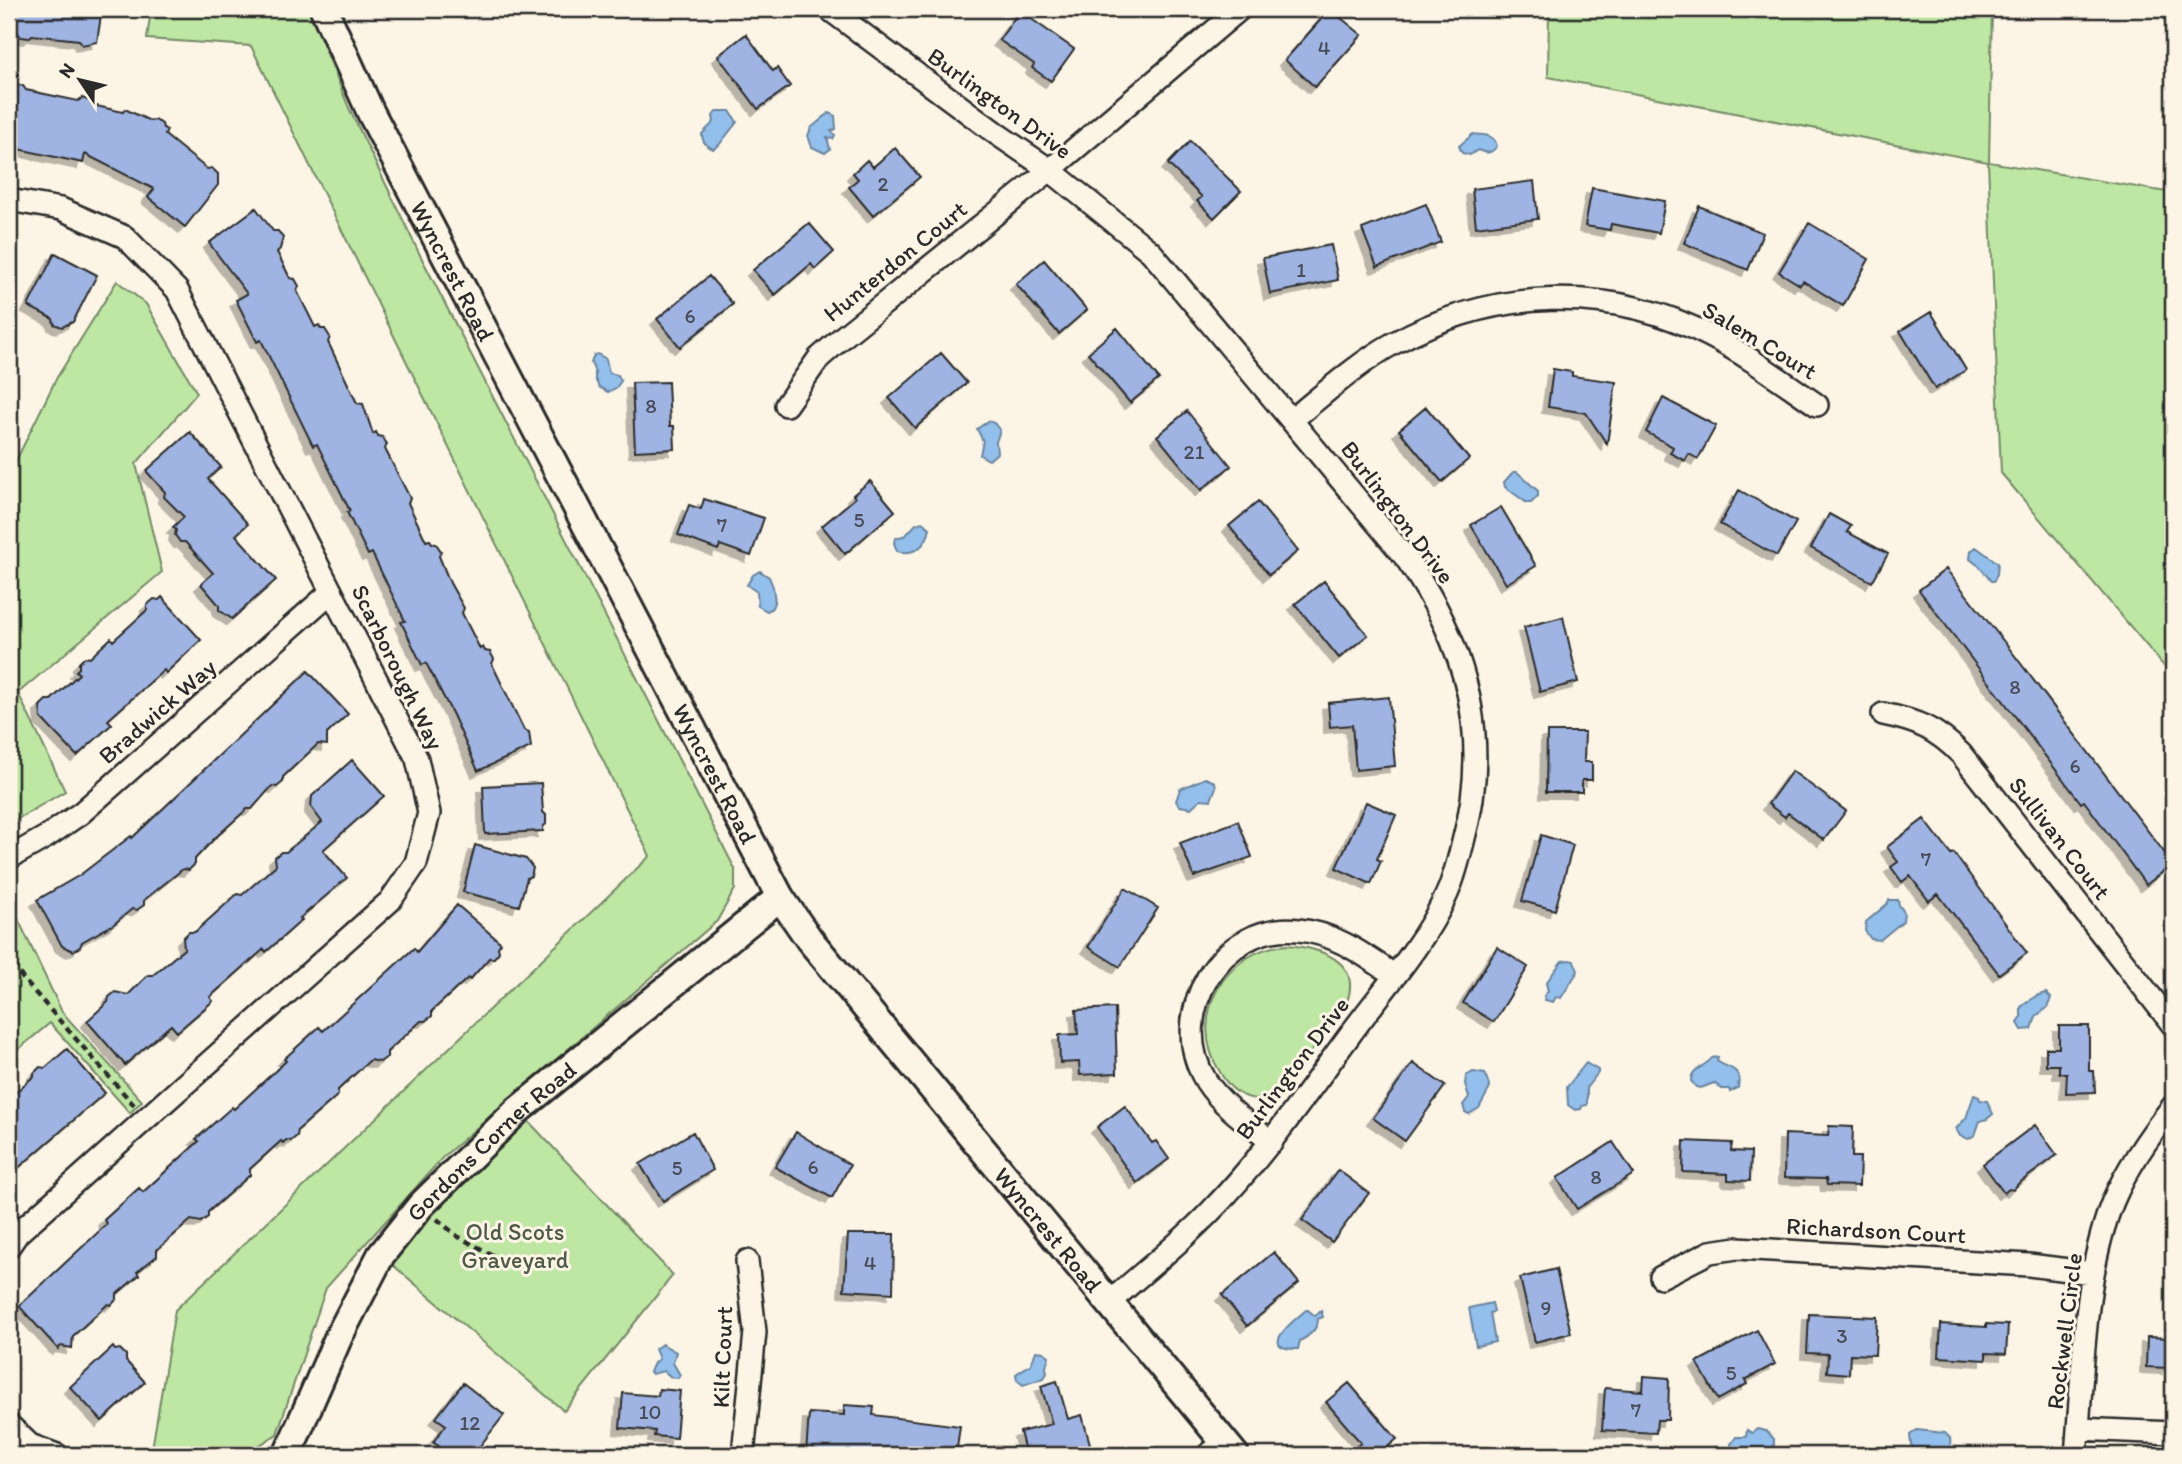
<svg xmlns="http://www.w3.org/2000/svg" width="2182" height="1464" viewBox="0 0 2182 1464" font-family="Itim,sans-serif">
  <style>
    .green { fill: #bee7a3; stroke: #748967; stroke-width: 2 }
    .water { fill: #93bfec; stroke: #69849f; stroke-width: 2 }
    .building { fill: #9fb4e2; stroke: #2b2b2b; stroke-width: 2; filter: url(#shadow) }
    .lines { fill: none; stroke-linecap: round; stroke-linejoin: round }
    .minor-casing { stroke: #2b2b2b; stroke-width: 26 }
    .tertiary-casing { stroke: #2b2b2b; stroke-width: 32 }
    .path { stroke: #2b2b2b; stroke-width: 4.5; stroke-dasharray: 7 5; stroke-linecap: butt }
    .minor { stroke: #fcf5e5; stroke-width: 21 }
    .tertiary { stroke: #fcf5e5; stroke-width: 26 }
    .labels { text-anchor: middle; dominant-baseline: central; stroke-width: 6; stroke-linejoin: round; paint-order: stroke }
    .number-label { font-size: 21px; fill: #484d59 }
    .street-label { font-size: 24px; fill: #2b2b2b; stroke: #fcf5e5 }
    .park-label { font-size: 24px; fill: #505a49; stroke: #fcf5e5 }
  </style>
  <defs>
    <filter id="shadow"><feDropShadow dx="-6" dy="6" stdDeviation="0" flood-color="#0004"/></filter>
  </defs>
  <rect width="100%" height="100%" fill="#fcf5e5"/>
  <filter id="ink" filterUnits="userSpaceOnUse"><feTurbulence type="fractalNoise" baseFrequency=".0143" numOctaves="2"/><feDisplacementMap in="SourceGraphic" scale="14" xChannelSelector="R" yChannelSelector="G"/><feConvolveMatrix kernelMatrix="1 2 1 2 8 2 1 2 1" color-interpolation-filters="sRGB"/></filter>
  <g filter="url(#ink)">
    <path class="green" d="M151,9H309L349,108L418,251L735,869V889L717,921L444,1156L326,1288L277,1434L244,1455H187L152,1449L175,1310L650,856L251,46L147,39Z
      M1549,9H1992L1989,162L2173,193V677L2001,473L1988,162L1548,77Z
      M117,281L146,304L197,393L136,464L162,572L18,693L65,791L9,824V475L56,379Z
      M9,900L62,1012L142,1101L130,1113L50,1023L9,1057Z
      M1287,945C1319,948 1362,960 1347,1002L1286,1087C1282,1091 1278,1095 1273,1098C1265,1102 1256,1100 1247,1097C1235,1093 1226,1083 1220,1072C1186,1018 1224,949 1287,945Z
      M518,1110L673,1275L564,1411L381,1255Z"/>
    <path class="water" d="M717,111H730L737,122L719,145L713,149C706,145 702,142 702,134L714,122L713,116Z
      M829,113L835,116L836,129L831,131L835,135L833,139L827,137L830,149L825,153L812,147L808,136L811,128Z
      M1473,134C1484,136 1493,133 1497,146C1491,154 1487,154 1478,150L1470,155L1462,153L1459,146Z
      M598,354L606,359L609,373L618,375L621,381L616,388L608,392L599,387L595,379V372L591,363L594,355Z
      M988,421L994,423L1000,430L996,442L997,453L989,460L980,455L983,441L977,429Z
      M1513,472H1517L1538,491V496L1531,503H1527L1505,487L1504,482Z
      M922,522L930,528C927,546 914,556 897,551L894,543L896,538L906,535L916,524Z
      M1976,547L1998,563L1997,574L1994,581H1991L1979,566L1970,559L1971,551Z
      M760,571L769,577L773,587L775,602L771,609L767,611L758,606L757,592L747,585L753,575Z
      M1205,778L1215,782L1216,787L1211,800L1201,799L1191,808L1180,806L1176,801L1180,789Z
      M1889,900H1898L1899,905L1904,912L1903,921L1880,940L1871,939L1865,931L1866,922L1887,904Z
      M1569,960L1574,961L1578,971L1561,998L1556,997L1553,1002L1545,1000L1544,996L1548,991L1546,983L1562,961Z
      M2046,993L2051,998L2047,1008L2036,1016L2032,1029L2022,1030L2018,1023L2021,1017V1007L2036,996Z
      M1718,1057L1717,1061C1724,1067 1737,1067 1739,1078C1739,1081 1738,1085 1738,1088L1730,1092L1729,1089H1722L1714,1083L1701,1088L1696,1087L1691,1081C1691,1068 1705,1067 1712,1058Z
      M1586,1063L1598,1070V1073L1587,1087V1105L1582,1106L1581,1109L1575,1110L1568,1105L1567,1087Z
      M1473,1072L1485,1074L1490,1088L1479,1108L1469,1114L1465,1112L1463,1105L1469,1097L1465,1084L1466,1076Z
      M1974,1095L1979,1097L1980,1100L1987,1101L1993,1114L1987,1119L1980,1121L1975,1135L1968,1139L1960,1136L1956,1129L1966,1118Z
      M1492,1303L1494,1311L1490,1313L1495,1342L1476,1346L1469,1308Z
      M1306,1310H1308L1315,1316L1321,1311L1323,1317L1318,1319C1318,1329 1308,1337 1300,1341L1298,1349C1256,1350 1293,1321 1306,1310Z
      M662,1344L676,1352L673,1363L680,1375L678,1378L671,1377L664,1371L652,1374L650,1372L654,1363L659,1359L655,1349Z
      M1036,1351L1044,1352L1049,1356L1046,1367L1047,1373L1044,1378L1023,1385L1017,1380L1016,1374L1031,1364Z
      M1757,1429L1766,1431L1774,1439V1449L1770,1455C1756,1453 1745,1456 1731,1452V1444L1736,1437H1746L1747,1430L1752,1433Z
      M1917,1430L1945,1433L1950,1438L1951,1450L1946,1454L1916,1449L1911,1445L1910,1435Z"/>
    <path class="building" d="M9,9H102L97,42L82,45L79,40L32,35L29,38L21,37L18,33L9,32Z
      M1330,9L1362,35L1315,87L1285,60Z
      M1020,11L1074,49L1051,81L1032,68L1034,64L999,40Z
      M746,34L773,71L777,68L790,86L758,109L718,56Z
      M15,84L23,86L26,90L78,101L82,98L90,101L92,105L123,112L125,109L150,121L155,120L162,124L163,128L167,130L165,135L207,169L212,168L218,174V185L185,227L148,197L154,189L85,154L83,163L9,147V90Z
      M1190,141L1241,191L1214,218L1197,201L1202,197L1168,164Z
      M895,148L920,177L873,216L849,187L858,179L853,173L867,160L873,167Z
      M1534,181L1538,219L1476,227L1472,189Z
      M1592,188L1665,201L1659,233L1611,224L1610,230L1585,226Z
      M1426,204L1441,242L1377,267L1362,229Z
      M1699,206L1763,233L1748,270L1684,243Z
      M256,208L273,231H278L283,238L280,249L277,252L290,278L295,279L299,286L297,291L315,327L319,325L321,329H325L330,337L328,342L357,403L363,404L373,434L376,432L378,436L382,437L387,444L385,449L410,498L408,503L426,541L430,540L432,543L436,544L441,551L439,556L450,583L464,608L462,613L480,649L483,647L485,651L490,652L494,659L492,664L524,730L529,732L531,747L478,771L453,715L426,663L422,665L401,622L405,621L372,553L368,555L347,512L350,511L317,444L313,446L261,340L257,342L236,300L247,294L209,243Z
      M809,223L834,252L815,269L811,264L775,295L753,270Z
      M1809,223L1869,259L1843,306L1803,281L1800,285L1779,272Z
      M1331,245L1338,280L1270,294L1263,258Z
      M55,253L97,275L73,322L62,327L54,324L53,319L28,306Z
      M1044,260L1087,310L1059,334L1016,284Z
      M709,276L733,304L680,347L657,319Z
      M1931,312L1966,370L1935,389L1900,331Z
      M1117,328L1159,379L1130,403L1088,353Z
      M941,353L967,383L915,428L889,398Z
      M1553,369L1572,372V376L1616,382L1607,444L1586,413L1548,407Z
      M668,382L670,426H674L675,449L635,451L632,383Z
      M1663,398L1716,426L1698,459L1689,454L1685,461L1670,453L1673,447L1646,432Z
      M1426,407L1469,459L1442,482L1399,430Z
      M1187,411L1231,466L1201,490L1157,436Z
      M190,432L221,467L208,479L248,524L236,535L276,580L232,619L219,610V605L201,584L213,573L185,542H180L175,535L176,530L173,527L184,517L164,497L165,492L146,471Z
      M870,481L895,511L845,554L822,526L855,498L853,495Z
      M1739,490L1796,522L1777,556L1720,524Z
      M704,499L764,518L751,556L720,545L718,550L678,535L689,505L701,509Z
      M1258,502L1298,551L1269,575L1229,526Z
      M1501,507L1536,566L1506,584L1471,525Z
      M1829,514L1851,526L1847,532L1888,554L1872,582L1811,548Z
      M1946,569L2009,648L2173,864L2146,885L2084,801L2081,803L1919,590Z
      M1324,581L1368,635L1339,658L1295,604Z
      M162,597L201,640L166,673L164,670L108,720L112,724L77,756L41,718L40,706L46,700H51L79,674L76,671L79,668V663L85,657L90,658L111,638L113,641L147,610V605L154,599L159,600Z
      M1563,617L1578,682L1540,692L1524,627Z
      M308,671L348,714L327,734V745L318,744L283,777V782L277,787L272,786L252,809H247L215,838L195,859V864L189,870L183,869L144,900V905L137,910L132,909L114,924L82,942L80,947L73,951L62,946L37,900L80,875L131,836L132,838Z
      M1389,697L1395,766L1356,770L1352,725L1330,727L1328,703Z
      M1547,732H1585L1584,762H1592V780H1582V792H1546Z
      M352,760L384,796L323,850L347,878L300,918L302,920L266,952L264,949L210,997L213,1001L177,1032L171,1025L125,1065L87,1021L108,1002L109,997L115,992L128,995L148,975H153L184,949L183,938L189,932H195L237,894L242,895L276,865L275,857L281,852H286L322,822L311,807L312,796Z
      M1792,771L1846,811L1824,840L1788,813L1785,817L1768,804Z
      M541,783L543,812L546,815V824L543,827V831L485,834L483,786Z
      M1366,802L1396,815L1377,859L1381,861L1371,884L1336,868Z
      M1924,819L1951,854L1954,853L1961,863L2027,953L1999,974L1938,894L1929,901L1910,876L1902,882L1891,867L1898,862L1887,847Z
      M1238,821L1252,857L1194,877L1180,843Z
      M1541,835L1573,845L1555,910L1522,901Z
      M475,845L526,859L533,868L531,876L527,878L519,906L463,892Z
      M1125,888L1158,908L1120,967L1088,947Z
      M457,905L501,943L498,947L499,952L494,958H489L470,980L468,978L432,1011V1016L425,1021H421L387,1052V1057L380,1062L370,1060L338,1090V1095L298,1130L297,1136L291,1141L286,1140L283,1143L281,1141L250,1169V1175L208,1212V1217L201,1222L191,1220L157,1250V1256L137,1272L139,1275L117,1294V1299L111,1305L108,1304L73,1336L72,1348L61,1346L58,1349L19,1306L107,1224L104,1220L139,1188L143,1192L199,1141L196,1139L232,1107L234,1109L286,1061L284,1059L319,1027L323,1031L414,948L417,952Z
      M1497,947L1528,967L1494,1022L1463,1003Z
      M1115,1008L1117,1073L1080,1075L1079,1062L1060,1063L1059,1035L1078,1034L1076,1010Z
      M2059,1026H2089V1071H2094L2095,1092L2066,1093L2067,1073H2059V1065H2046V1048H2059Z
      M67,1049L105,1093L9,1176V1098L34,1076V1073L40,1067L45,1068Z
      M1413,1063L1445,1086L1405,1141L1373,1118Z
      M1125,1106L1152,1143L1156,1141L1169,1159L1137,1183L1097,1127Z
      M2035,1125L2057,1155L2018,1184L2013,1190L2009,1189L2004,1193L1983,1164Z
      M1829,1126L1853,1127L1852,1157H1860L1859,1186L1827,1185L1826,1179L1784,1178L1785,1134L1828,1136Z
      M693,1132L713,1170L663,1201L640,1164Z
      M796,1132L850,1165L832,1198L775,1167Z
      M1684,1141L1732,1143L1731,1151L1751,1152L1750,1181L1728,1180V1174L1683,1172Z
      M1613,1142L1634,1174L1577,1209L1557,1178Z
      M1338,1170L1369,1193L1332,1242L1302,1220Z
      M848,1234H894L893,1293L844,1290Z
      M1274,1252L1299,1283L1247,1326L1222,1295Z
      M1556,1269L1571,1333L1535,1342L1520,1278Z
      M1809,1314L1877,1317L1875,1355L1850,1354L1849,1374L1827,1372L1828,1354L1807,1353Z
      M1941,1324L1986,1327V1324L2008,1325L2006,1354L1986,1353V1360L1939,1357Z
      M1757,1330L1775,1364L1745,1380L1747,1384L1718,1400L1697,1362Z
      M2147,1337L2173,1338V1364H2168V1368L2146,1367Z
      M113,1347L115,1350L120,1349L126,1355V1361L145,1382L102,1421L70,1387Z
      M1644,1376L1669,1378L1668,1420H1657L1656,1433L1602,1430L1605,1388L1643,1391Z
      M1057,1381L1068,1419L1082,1415L1093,1455H1026L1020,1432L1052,1424L1041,1386Z
      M463,1383L504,1415L473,1455H451L433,1442L446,1425L436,1418Z
      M1349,1383L1397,1439L1378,1455H1365L1357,1446L1361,1443L1326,1402Z
      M659,1389L680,1391L676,1438L654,1436L655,1431L620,1428L623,1393L658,1396Z
      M844,1405L874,1407L873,1415L960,1426L956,1455H905L871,1451V1455L806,1454L809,1413L844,1415Z"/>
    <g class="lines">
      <g class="minor-casing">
        <path id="minor" d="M829,9L997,134L1050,170L1151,252L1406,558C1467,645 1492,738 1463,842C1458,861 1454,880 1445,898C1422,947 1381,992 1349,1036C1304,1097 1261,1160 1208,1214C1178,1245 1142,1273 1110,1302
          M9,200L61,209L125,237L177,290L417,759L429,813L416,863L390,901L18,1233L9,1246
          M786,405L819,358L844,336L1050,170L1240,9
          M1293,419C1325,393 1358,363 1394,343C1493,289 1609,283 1710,336C1747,355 1782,381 1817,405
          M1883,714C1918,721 1936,729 1961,754L2173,1025
          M9,858L46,837L81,813L331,592
          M1272,1142C1249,1124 1222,1106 1206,1081C1165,1015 1221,921 1299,930C1335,933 1364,955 1394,975
          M1661,1277L1710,1252L1737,1248L2029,1265L2092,1273
          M9,1425L30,1445L57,1455
          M2078,1429L2173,1433
          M743,1455L755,1332L747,1261
          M1208,1455L1224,1443
          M2076,1455C2083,1376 2083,1274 2113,1201C2128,1166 2149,1136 2173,1106"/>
      </g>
      <g class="tertiary-casing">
        <g id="tertiary">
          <path id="s1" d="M324,9L371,113L780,897L809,939L1235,1455"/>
          <path id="s2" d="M287,1455L339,1336L381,1255L421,1205L518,1110L780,897"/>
        </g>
      </g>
      <path class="path" d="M9,952L14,965L23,979L134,1105
        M437,1219L457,1236L513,1266"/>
      <use href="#minor" class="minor"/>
      <use href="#tertiary" class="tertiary"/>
    </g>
  </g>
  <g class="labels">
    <g class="number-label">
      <text x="1324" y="47">4</text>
      <text x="883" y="183">2</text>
      <text x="1301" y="269">1</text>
      <text x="690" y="315">6</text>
      <text x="651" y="405">8</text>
      <text x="1194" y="451">21</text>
      <text x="859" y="519">5</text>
      <text x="722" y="524">7</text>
      <text x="2015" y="686">8</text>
      <text x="2075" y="765">6</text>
      <text x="1926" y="858">7</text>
      <text x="813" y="1166">6</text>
      <text x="677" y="1167">5</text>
      <text x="1596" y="1176">8</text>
      <text x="870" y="1262">4</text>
      <text x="1546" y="1307">9</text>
      <text x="1842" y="1335">3</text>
      <text x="1731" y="1372">5</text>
      <text x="1636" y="1409">7</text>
      <text x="650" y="1411">10</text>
      <text x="470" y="1422">12</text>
    </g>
    <g class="street-label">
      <text transform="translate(1000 103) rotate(36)">Burlington Drive</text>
      <text transform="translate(895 261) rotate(-39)">Hunterdon Court</text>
      <text stroke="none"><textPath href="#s1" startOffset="292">Wyncrest Road</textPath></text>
      <text transform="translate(1760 340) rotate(31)">Salem Court</text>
      <text transform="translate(1398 512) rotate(53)">Burlington Drive</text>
      <text transform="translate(398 667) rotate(64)">Scarborough Way</text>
      <text transform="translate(157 711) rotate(-41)">Bradwick Way</text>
      <text stroke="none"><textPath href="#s1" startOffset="859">Wyncrest Road</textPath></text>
      <text transform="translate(2060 838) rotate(52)">Sullivan Court</text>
      <text transform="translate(1292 1068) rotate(-53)">Burlington Drive</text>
      <text stroke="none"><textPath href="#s2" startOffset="380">Gordons Corner Road</textPath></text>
      <text stroke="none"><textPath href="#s1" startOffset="1426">Wyncrest Road</textPath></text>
      <text transform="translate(1876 1230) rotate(3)">Richardson Court</text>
      <text transform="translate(2064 1331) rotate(-83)">Rockwell Circle</text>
      <text transform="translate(722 1357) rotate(-88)">Kilt Court</text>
    </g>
    <g class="park-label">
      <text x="515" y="1231">Old Scots<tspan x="515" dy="28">Graveyard</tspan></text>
    </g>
  </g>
  <rect width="2182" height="1464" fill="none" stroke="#fcf5e5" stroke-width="35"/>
  <rect x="18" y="18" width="2147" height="1429" fill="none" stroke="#2b2b2b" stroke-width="2.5" filter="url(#ink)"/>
  <g transform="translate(80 80) rotate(305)" stroke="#fcf5e5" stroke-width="5" paint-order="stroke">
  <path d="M0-5L12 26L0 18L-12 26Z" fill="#2b2b2b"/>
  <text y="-10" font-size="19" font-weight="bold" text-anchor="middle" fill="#2b2b2b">N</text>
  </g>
</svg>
